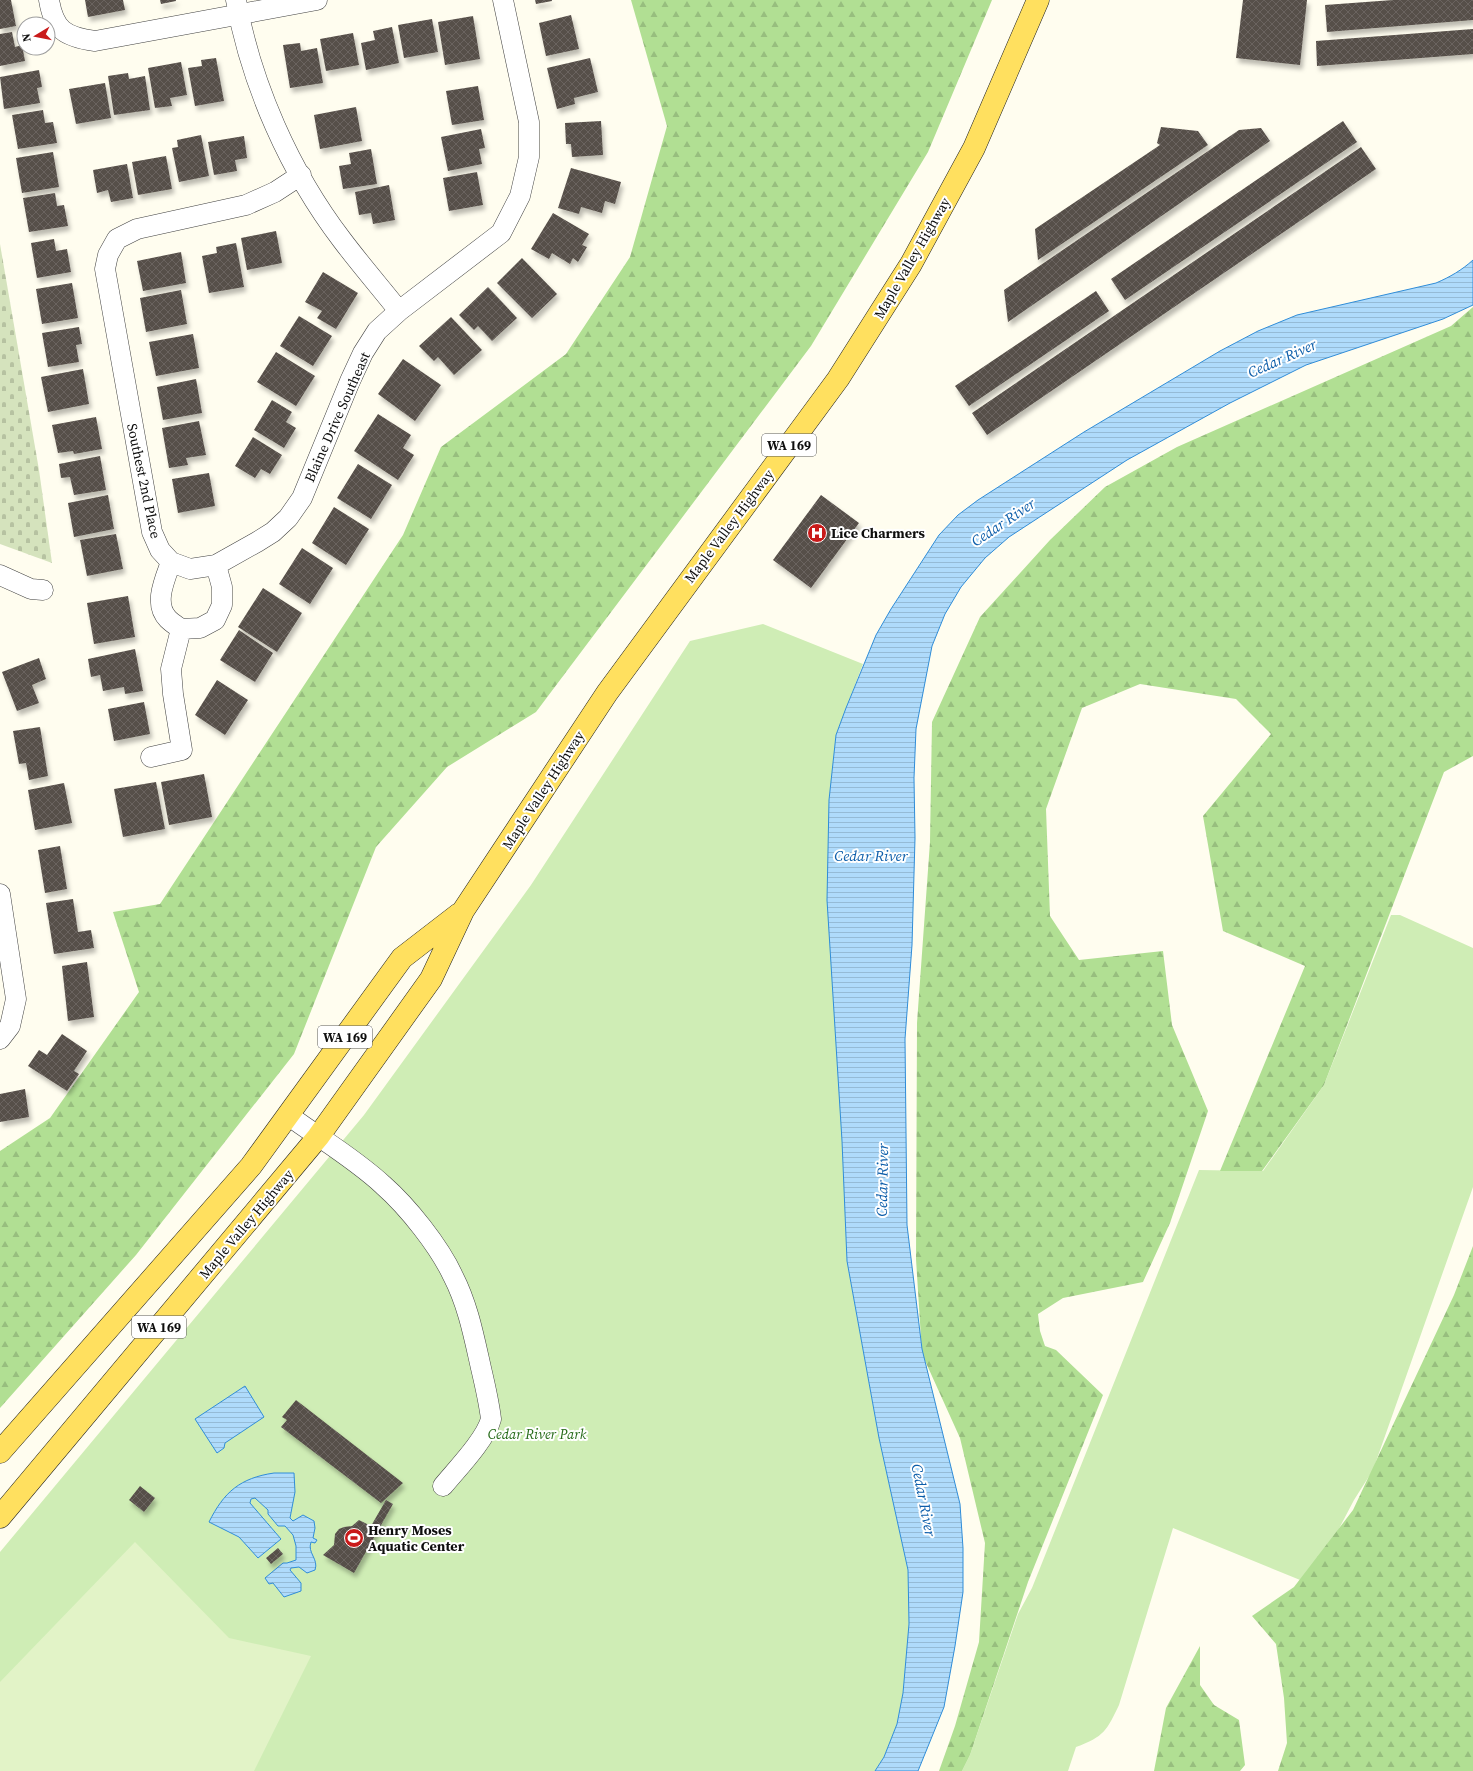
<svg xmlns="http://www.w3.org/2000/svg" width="1473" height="1771" viewBox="0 0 1473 1771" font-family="'Source Serif 4',serif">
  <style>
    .green { fill: #cfedb5 }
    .forest { fill: url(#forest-firs) }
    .cemetery { fill: url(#cemetery-stones) }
    .pitch { fill: #e2f3c7 }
    .water { fill: url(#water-rules); stroke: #308dd8 }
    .building { fill: url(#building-cross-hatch); filter: url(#shadow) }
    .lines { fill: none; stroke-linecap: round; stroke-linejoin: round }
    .minor-casing { stroke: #414141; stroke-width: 21 }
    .primary-casing { stroke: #1f1f1f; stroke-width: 23 }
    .minor { stroke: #fff; stroke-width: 20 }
    .primary { stroke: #ffe05f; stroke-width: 22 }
    .labels { text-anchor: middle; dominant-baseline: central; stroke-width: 4; stroke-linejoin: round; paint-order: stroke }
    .shield { fill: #fff; stroke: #565656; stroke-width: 1 }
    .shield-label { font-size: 13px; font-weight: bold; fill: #0e0e0e }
    .street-label { font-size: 14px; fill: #0e0e0e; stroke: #fff }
    .poi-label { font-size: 14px; font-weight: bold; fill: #0e0e0e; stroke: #fff; text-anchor: start }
    .park-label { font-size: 14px; font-style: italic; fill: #266b19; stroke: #fff }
    .water-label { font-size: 15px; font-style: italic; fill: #0d5eaa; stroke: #fff }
  </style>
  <defs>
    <pattern id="forest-firs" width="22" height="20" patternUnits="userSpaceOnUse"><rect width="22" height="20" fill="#b1df93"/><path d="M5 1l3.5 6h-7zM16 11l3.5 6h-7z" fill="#97be7e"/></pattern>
    <pattern id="cemetery-stones" width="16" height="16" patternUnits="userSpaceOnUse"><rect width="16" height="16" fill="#d5e3bd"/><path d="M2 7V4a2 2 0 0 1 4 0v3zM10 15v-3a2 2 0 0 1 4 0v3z" fill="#b6c2a1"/></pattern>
    <pattern id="water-rules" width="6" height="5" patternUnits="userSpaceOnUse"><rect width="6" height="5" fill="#afdbfb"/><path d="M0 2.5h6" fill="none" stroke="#95bbd6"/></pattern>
    <pattern id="building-cross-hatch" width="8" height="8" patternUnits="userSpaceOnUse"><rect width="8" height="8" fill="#574f49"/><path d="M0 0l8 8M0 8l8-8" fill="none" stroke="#6a645f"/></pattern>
    <filter id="shadow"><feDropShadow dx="2.5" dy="4.5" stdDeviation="2" flood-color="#0004"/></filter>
  </defs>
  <rect width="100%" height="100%" fill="#fffdef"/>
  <path class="green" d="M763,624L863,664L836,735L829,800L847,1261L879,1438L908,1570L909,1624L903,1693L897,1724L884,1757L875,1771H0V1552L364,1115L531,885L690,641Z
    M1391,915H1400L1473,948V1187L1373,1470L1354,1500L1310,1584L1173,1528L1119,1705C1107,1730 1104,1737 1076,1747L1068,1771H962L970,1755L1018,1614L1032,1588L1199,1170L1263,1171L1324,1085Z"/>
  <path class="forest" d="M631,0H992L928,152L811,346L536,712L447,767L376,847L294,1054L136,1255L0,1408V1151L50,1118L139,992L113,912L160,904L403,535L441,447L566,354L630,257L667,126Z
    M1473,307V756L1444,772L1324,1085L1262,1171H1220L1305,966L1223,931L1203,816L1271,734L1236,699L1140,684L1082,708L1046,809L1050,916L1079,960L1163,951L1172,1025L1208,1111L1170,1223L1143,1282L1063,1298L1038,1314L1040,1331L1045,1346L1056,1350L1103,1395L1028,1582L970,1755L962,1771H939L955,1726L979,1642L985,1543L960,1438L922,1354L916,1259L917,1023L930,842L932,722L980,617L1050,540L1105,487L1177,447L1451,326Z
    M1473,1246V1771H1278L1287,1743L1284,1698L1276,1644L1252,1616L1294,1587L1353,1510L1454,1295Z
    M1200,1646V1685L1214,1705L1239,1720L1245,1765L1240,1771H1154L1166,1708Z"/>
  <path class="cemetery" d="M0,244L39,470L52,563L0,544Z"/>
  <path class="pitch" d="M135,1542L229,1638L311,1656L254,1771H0V1682Z"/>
  <path class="water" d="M1473,260V305L1443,319L1306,365L1230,403L1127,460L1009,537L985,558L961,587L945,614L932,646L916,729L914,778L915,838L912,945L905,1039L907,1225L922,1349L960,1504L963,1548V1592L955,1646L944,1707L918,1771H875L884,1757L897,1724L903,1693L909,1624L908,1570L879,1438L847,1261L842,1141L827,900L829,800L836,735L846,708L876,635L891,609L939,535L958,515L978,500L1084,432L1220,351L1258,331L1297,315L1436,283C1450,277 1462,270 1473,260Z
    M245,1386L264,1417L225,1443L224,1448L217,1453L195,1419Z
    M274,1473H294L295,1492L290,1518L293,1521L303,1515L314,1521L315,1528L313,1538L317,1540L315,1543L311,1542C307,1553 319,1559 315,1570L307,1573L299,1567L291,1568L290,1570L301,1583V1591L284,1597L273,1583L269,1584L265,1578L283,1563H287L296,1560V1546L293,1535L285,1526H278L268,1514V1510L255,1498L251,1499L250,1503L281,1539L258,1558L239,1537L209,1522C224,1492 240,1478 274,1473Z"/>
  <path class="building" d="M0,0H11L16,26L0,29Z
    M85,0H123L125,10L88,17Z
    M160,0H176V1L161,4Z
    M535,0H552V1L536,4Z
    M1243,0H1307L1300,65L1236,58Z
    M1393,0H1473V20L1327,32L1325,5Z
    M571,15L579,49L546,56L539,23Z
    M473,16L480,59L445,65L438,22Z
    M432,19L438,52L404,58L398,25Z
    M392,27L399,63L366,70L361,43L375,40L373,31Z
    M1473,29V54L1317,66L1316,41Z
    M12,32L15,47L22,45L25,61L0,66V34Z
    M353,33L359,65L326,71L320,39Z
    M300,43L301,51L317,48L323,83L290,88L283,45Z
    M216,58L224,101L195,106L188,68L202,66L201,60Z
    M590,58L598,92L574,98L575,104L557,109L547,68Z
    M181,62L187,95L170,98L172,106L155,108L148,68Z
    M39,70L42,87L37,88L40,103L4,109L0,77Z
    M128,73L129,79L145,76L150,110L114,115L108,76Z
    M105,83L111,118L76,124L69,89Z
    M478,86L484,120L452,125L446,91Z
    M356,107L362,141L320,149L314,115Z
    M43,110L45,123L53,122L57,143L18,149L12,115Z
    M601,121L603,155L572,157L571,144H566L565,123Z
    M1343,121L1357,142L1125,300L1111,279Z
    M1161,127L1198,131L1208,145L1038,260L1035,229L1160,145L1157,143Z
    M1261,128L1270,141L1008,322L1004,290L1239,130Z
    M481,129L485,148L479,149L482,164L448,171L441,137Z
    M201,135L209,176L179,182L172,148L178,147L177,140Z
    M244,136L247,158L235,160L237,171L214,175L208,142Z
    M1361,147L1376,169L987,435L972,413Z
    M371,149L377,184L343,189L339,166L351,164L349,153Z
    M53,152L59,187L22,193L16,158Z
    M166,156L172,189L138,195L132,162Z
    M127,164L133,198L111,202L108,190L97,193L93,170Z
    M571,168L621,182L615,204L605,201L602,213L581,207L579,214L558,208Z
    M477,172L483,205L449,211L443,178Z
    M389,185L395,220L373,224L371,213L359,215L355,192Z
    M55,193L57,206L64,205L68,226L29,232L23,198Z
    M553,213L589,234L582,245L587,247L578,262L573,258L570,264L552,253L549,259L531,249Z
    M276,231L282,263L247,270L241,238Z
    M54,239L56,251L67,249L71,272L37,278L31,243Z
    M236,243L244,287L209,293L202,256L217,253L216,247Z
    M181,252L186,283L143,291L137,261Z
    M522,258L557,294L532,318L497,283Z
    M323,272L358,293L336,329L317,318L322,311L305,302Z
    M72,283L78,318L42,324L36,289Z
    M488,287L517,318L492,341L478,326L474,330L459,315Z
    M181,290L187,324L146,332L140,298Z
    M1096,291L1109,311L969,406L955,386Z
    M299,316L332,336L313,366L280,346Z
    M451,317L482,350L454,375L438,357L434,361L419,346Z
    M79,327L82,344L76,345L79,362L48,367L42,333Z
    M193,334L199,368L156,376L149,342Z
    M276,352L315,376L296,406L257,382Z
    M403,359L441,385L415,421L378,394Z
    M83,369L89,404L48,412L41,377Z
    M196,379L202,413L163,420L157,387Z
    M272,400L292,412L286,422L296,428L284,448L254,430Z
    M378,414L411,435L403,448L414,455L398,480L354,451Z
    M96,417L102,449L74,454L73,451L58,453L52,425Z
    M199,421L206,455L186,458L188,465L169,468L162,428Z
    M253,437L282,455L270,474L261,469L255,478L235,466Z
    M100,456L106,490L74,495L70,477L61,478L59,464Z
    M358,464L392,485L371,519L337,498Z
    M209,473L215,506L178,513L172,479Z
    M108,495L114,529L74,537L68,503Z
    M821,495L859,523L811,588L773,560Z
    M334,507L369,529L346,565L312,543Z
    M116,534L123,569L87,576L80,540Z
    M302,548L333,568L310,604L279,584Z
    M263,588L302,613L277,652L238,627Z
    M128,596L135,637L94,644L87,603Z
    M239,630L273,653L255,682L220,660Z
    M135,649L143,691L125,694L124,687L103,691L100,675L91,677L88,659Z
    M39,658L46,679L32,685L39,703L17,711L2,672Z
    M217,680L248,700L225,735L195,715Z
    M144,702L150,734L114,741L108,709Z
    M40,727L48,776L29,780L26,763L19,764L13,731Z
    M204,774L212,817L169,825L161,782Z
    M156,782L165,829L123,837L114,789Z
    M64,783L72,823L35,830L28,790Z
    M60,846L67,889L45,893L38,850Z
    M73,899L78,932L91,930L94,948L54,954L46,903Z
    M87,962L94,1017L68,1021L62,966Z
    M62,1034L87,1051L74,1071L79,1074L67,1091L28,1066L39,1050L47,1055Z
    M25,1089L29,1117L0,1122V1094Z
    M296,1400L403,1483L381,1503L281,1427L287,1420L282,1417Z
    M140,1486L155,1498L144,1512L129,1500Z
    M386,1500L393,1504L354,1573L323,1555L334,1545L335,1534L339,1529L344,1527L352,1526L359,1520L371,1526Z
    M278,1548L283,1554L271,1564L266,1558Z"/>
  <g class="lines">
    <g class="minor-casing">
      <path id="minor" d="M49,0C54,30 65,37 95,41L317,0
        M236,0C251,84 290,172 342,240C360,264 380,287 399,311
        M171,562L190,569L216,565L257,542L273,532L288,518L302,498L350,381L363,353L377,331L399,311L501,233L520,196L529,157V122L503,0
        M0,575L31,589L43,590
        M181,629L200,628L215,620L222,605V587L216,565
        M151,757L182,750L173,694L171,669L181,629C177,626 172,623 168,619C153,604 165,579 171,562L160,550L152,532L105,269L108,255L117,239L137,229L246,205L275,192L301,175
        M0,894L16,999L10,1026L0,1039
        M288,1115C319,1138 354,1158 383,1185C408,1207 439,1246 453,1276C468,1305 474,1337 481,1368C485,1385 489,1402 491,1419C486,1439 457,1469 443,1486"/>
    </g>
    <g class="primary-casing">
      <path id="primary" d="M0,1452L251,1166L402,958L459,914
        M0,1517L318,1137L431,979L463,911L607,693L838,379L911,264L974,148L1038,0"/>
    </g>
    <use href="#minor" class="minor"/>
    <use href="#primary" class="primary"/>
  </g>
  <defs>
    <g id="hospital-disc" transform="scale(1)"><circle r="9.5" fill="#c91a1a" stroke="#fff"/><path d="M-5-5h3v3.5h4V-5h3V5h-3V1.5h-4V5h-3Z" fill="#fff"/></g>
    <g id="stadium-disc" transform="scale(1)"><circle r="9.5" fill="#c91a1a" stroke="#fff"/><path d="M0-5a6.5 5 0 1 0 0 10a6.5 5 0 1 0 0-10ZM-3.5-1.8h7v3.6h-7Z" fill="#fff"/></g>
  </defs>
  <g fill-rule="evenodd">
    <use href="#hospital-disc" x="817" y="533"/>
    <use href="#stadium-disc" x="354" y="1538"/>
  </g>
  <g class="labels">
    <g class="shield">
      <rect x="762" y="434" width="54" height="22" rx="3"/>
      <rect x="318" y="1026" width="54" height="22" rx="3"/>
      <rect x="132" y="1316" width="54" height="22" rx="3"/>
    </g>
    <g class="shield-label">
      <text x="789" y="445">WA 169</text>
      <text x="345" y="1037">WA 169</text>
      <text x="159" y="1327">WA 169</text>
    </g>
    <g class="street-label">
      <text transform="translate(912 258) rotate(-60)">Maple Valley Highway</text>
      <text transform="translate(337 417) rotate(-66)">Blaine Drive Southeast</text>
      <text transform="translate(144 481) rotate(78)">Southest 2nd Place</text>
      <text transform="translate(729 526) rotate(-53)">Maple Valley Highway</text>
      <text transform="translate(543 790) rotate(-57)">Maple Valley Highway</text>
      <text transform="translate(246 1224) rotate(-50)">Maple Valley Highway</text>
    </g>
    <g class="poi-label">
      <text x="831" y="533">Lice Charmers</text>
      <text x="368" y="1530">Henry Moses<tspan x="368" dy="16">Aquatic Center</tspan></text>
    </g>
    <g class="park-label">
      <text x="537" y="1434">Cedar River Park</text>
    </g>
    <g class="water-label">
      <text transform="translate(1282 358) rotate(-24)">Cedar River</text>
      <text transform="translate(1003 522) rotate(-34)">Cedar River</text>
      <text x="871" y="855">Cedar River</text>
      <text transform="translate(882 1180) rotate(-89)">Cedar River</text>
      <text transform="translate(924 1500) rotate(79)">Cedar River</text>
    </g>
  </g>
  <g transform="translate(36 36) rotate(260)"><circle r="19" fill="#ffffff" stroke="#9f9f9f"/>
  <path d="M0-3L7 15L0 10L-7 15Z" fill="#c91a1a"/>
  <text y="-6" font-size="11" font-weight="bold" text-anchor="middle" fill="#0e0e0e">N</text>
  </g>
</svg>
